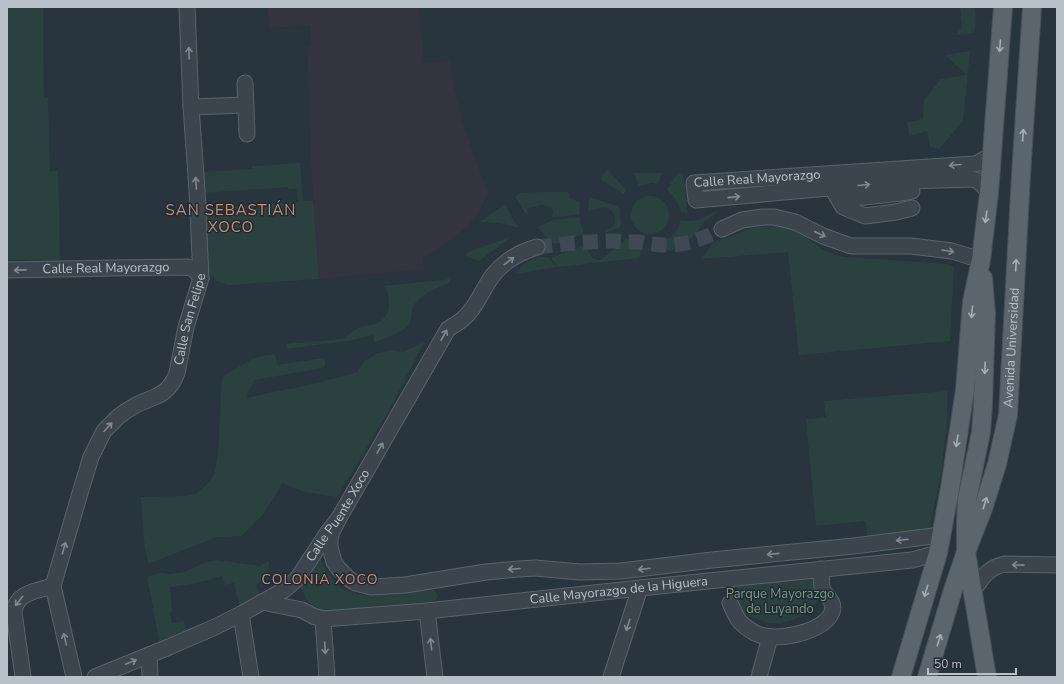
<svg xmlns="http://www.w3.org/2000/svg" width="1064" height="684" viewBox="0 0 1064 684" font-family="'Nunito Sans',sans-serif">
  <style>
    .medical { fill: #343340 }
    .green { fill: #2b4140 }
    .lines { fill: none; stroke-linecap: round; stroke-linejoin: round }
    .minor-tunnel { stroke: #3e4953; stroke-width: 15; stroke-dasharray: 15 8; stroke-linecap: butt }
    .minor-casing { stroke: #5a636c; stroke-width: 17 }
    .major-casing { stroke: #48515b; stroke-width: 20 }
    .minor { stroke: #3c454e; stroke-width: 15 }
    .major { stroke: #5a656e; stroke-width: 18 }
    .oneway { stroke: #a5aeb7 }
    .oneway2 { stroke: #808992 }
    .labels { text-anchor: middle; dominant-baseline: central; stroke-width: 3; stroke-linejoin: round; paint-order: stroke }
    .street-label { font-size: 13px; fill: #b8c0c9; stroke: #212a34 }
    .park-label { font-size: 13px; fill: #799c7e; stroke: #212a34 }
    .neighbourhood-label { font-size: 14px; letter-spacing: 1px; fill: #cb9071; stroke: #212a34 }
    .quarter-label { font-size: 15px; letter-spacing: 1px; fill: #cb9071; stroke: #212a34 }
  </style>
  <rect width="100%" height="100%" fill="#28343e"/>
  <path class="medical" d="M267,7H419L424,63L450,60L457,100L463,123L479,169L489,193L481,208L474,219L465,228L448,242L438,249L423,257L425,269L319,279L314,215L310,144L307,46H311L310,26L270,28Z"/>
  <path class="green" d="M7,7H43L44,98H48L50,171H58L60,260H7Z
    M960,7H975L976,20L974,33L956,35L962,27Z
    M970,51L963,121L939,149L930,147L927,131L909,136L907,122L923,119L924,100L941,79L967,75L945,55Z
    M300,163L303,201H313L319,279L229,285L216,281L209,272L205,208L298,202L297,188L288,189V187L203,193L201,172L252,169V166Z
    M606,171H609L626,190L624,194L600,179Z
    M634,173H662L658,184L652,183L639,186Z
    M679,173H683L688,213L684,212L681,213C679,203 675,197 667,190L674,178Z
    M543,192H566L570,193L569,198L580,202L579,215L552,217L553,211L552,207L541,205L527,209L528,216L523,210L515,196L521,193Z
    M631 215a19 19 0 1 1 38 0a19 19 0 1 1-38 0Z
    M589,197L617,206L620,209V217L621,224L619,228L603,233L615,224C615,220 615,214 612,211C607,204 594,209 588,212Z
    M505,204L512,218L519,228C506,224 494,222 480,222Z
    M720,209C715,213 710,217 705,222C692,236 689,247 668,251L664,241C673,237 679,230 680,220C695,224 707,216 720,209Z
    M580,217V222L584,234L554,244L537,227L553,220Z
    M772,225L781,226L797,231L822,249L838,256L847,257L947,264L954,267L950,341L799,355L788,252L701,259L714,242L755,227Z
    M511,237L479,261L466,256L468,252Z
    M627,238C631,243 636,246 643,247L639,258L558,267L551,258L585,245L593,259L599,260L602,259Z
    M540,257H548L556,267L515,274C522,264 529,260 540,257Z
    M450,279V282C439,287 417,295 413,308C411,314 412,320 408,326C402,332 383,339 374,343L373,335L353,340L287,349L286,344L341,339C349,336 353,330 360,327C365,325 371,326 375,324C392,318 392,298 384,286Z
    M424,342L389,411L337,497L305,492L282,483C272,504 259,521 241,536L217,537L148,564L144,541L141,497L184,496L197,493L207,484L212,478L215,471L218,455L222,377L254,358L275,354L277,365L323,358C326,362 326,365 323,368L254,380L246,398L322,382L357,372L366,360L378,353L391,350L403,352Z
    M947,391V422L941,473L929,533L867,537L866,521L816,526L806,419L826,417L824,401Z
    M319,550L323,565L332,579L337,585L344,590L353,593L370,596L432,589L436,592L438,597L434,601L318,613C308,603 303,594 299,581Z
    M218,560L260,566L269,561C269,571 266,580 256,585L260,595L240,607L234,583L225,585L222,576L193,584L170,587L172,612H170L172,623L184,621L185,628L194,627L195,631L160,645L147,577L160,573L169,574L184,572L204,563Z
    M817,575L820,598C798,627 767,632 738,608L737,585Z"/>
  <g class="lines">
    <path class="minor-tunnel" d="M537,247C563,244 589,241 614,241C623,242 631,242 639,242C648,244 657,245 667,245C687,245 705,238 722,229"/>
    <g class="minor-casing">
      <g id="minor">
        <path d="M245,83L247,134"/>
        <path d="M191,107L245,105"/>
        <path d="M832,188L843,207L865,216L896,212L912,208"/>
        <path id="s1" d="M989,193C984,187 981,181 973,179L908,181L696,200L694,183L974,164L978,163L992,155"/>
        <path d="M836,194L855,198L900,193L912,191"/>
        <path d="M722,229L742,220L763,217H774L795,222L823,236L851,246H911L952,251L981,260"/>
        <path id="s2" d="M7,270L114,268L188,267L195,270L201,278"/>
        <path d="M339,518L332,532L330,539V547L334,562L338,568L349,579L356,583L371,587L405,585L486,572L519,569L535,568L580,572L621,571L712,560L854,546L941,535"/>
        <path d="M973,591C983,577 987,568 1005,564L1057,565"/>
        <path id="s3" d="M262,602L302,610L313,616L323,619L427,611L640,588L912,560L938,553"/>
        <path d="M730,603C737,619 739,624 755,633C773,643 824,633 832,612C836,600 824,596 822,587C821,582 822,575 821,569"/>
        <path d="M427,611L435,677"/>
        <path d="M241,614L251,677"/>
        <path d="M323,619L327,677"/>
        <path d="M149,655L150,677"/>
        <path d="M23,677L14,612C16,592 37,591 53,586"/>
        <path id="s4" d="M74,677L53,586L80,493L91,457L104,431L118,417L126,411L138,404L157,396L164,392L169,387L174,380L177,373L186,327L201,278L197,190L191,107L187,7"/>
        <path id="s5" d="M95,677L169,647L215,627L241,614L284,590L297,579L328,532L339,518L448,329C457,324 466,318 472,309C480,298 485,286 493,275C505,260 520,252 537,247"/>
        <path d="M611,677L640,588"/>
        <path d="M759,677L770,637"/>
      </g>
    </g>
    <g class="major-casing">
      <g id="major">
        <path d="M983,278L986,314L983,404L981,432L967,500L966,523V552L987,677"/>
        <path d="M901,677L938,553L950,488L965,390L972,302L981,260L989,193L1003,7"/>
        <path id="s6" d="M927,677L953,590L966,552L983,509L997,464L1008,415L1021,175L1032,7"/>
      </g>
    </g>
    <use href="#minor" class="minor"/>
    <use href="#major" class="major"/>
  </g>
  <defs><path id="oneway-shaft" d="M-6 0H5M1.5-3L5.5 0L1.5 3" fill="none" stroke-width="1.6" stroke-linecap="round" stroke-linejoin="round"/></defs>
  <g class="oneway">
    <use href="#oneway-shaft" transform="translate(1000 46) rotate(94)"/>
    <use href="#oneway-shaft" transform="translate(1023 135) rotate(-86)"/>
    <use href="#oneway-shaft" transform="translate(986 217) rotate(98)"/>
    <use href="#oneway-shaft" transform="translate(1016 265) rotate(-87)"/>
    <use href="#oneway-shaft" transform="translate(972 312) rotate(95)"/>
    <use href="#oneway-shaft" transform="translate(985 368) rotate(92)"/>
    <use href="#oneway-shaft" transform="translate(957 441) rotate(99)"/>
    <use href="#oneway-shaft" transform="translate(985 503) rotate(-73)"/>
    <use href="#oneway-shaft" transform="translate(926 591) rotate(107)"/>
    <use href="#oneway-shaft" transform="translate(939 640) rotate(-73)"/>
  </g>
  <g class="oneway2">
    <use href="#oneway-shaft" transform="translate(189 53) rotate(-92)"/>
    <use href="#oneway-shaft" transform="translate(955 165) rotate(175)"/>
    <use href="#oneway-shaft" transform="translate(196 183) rotate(-94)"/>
    <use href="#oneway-shaft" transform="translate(864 185) rotate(-5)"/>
    <use href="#oneway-shaft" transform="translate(734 197) rotate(-6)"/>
    <use href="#oneway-shaft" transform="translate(820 234) rotate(25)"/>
    <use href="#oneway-shaft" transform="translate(948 251) rotate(9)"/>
    <use href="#oneway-shaft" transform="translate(509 261) rotate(-36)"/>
    <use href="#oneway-shaft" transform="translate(20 270) rotate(179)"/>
    <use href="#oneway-shaft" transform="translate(444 335) rotate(-61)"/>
    <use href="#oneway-shaft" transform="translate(108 427) rotate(-48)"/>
    <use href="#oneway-shaft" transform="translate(380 448) rotate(-60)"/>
    <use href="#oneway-shaft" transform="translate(902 540) rotate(173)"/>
    <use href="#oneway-shaft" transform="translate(64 548) rotate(-74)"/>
    <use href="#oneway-shaft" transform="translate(773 554) rotate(174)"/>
    <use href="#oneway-shaft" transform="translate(1018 565) rotate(-179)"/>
    <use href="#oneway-shaft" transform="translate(514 569) rotate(175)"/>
    <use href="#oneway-shaft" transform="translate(644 569) rotate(173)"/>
    <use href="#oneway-shaft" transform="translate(19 601) rotate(128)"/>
    <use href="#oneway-shaft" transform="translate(628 625) rotate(108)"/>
    <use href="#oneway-shaft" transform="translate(65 639) rotate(-103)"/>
    <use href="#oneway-shaft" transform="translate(431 644) rotate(-97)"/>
    <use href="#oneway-shaft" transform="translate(325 648) rotate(87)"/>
    <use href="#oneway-shaft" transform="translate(131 662) rotate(-22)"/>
  </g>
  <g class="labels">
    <g class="street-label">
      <text stroke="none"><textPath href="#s1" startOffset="380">Calle Real Mayorazgo</textPath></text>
      <text stroke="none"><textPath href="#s2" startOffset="99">Calle Real Mayorazgo</textPath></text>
      <text stroke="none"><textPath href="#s4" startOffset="408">Calle San Felipe</textPath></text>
      <text stroke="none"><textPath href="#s6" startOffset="342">Avenida Universidad</textPath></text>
      <text stroke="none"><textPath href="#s5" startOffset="301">Calle Puente Xoco</textPath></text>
      <text stroke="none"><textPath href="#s3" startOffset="361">Calle Mayorazgo de la Higuera</textPath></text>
    </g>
    <g class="park-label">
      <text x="780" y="594">Parque Mayorazgo<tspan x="780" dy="15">de Luyando</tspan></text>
    </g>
    <g class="neighbourhood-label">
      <text x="320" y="579">COLONIA XOCO</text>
    </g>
    <g class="quarter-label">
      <text x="231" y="210">SAN SEBASTIÁN<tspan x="231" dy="17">XOCO</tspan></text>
    </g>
  </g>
  <rect width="1064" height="684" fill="none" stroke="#b8c0c9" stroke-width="16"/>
  <path d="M928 668v6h88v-6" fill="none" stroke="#b8c0c9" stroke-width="2"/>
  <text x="934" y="668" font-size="12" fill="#b8c0c9" stroke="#212a34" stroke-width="3" paint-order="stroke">50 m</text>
</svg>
